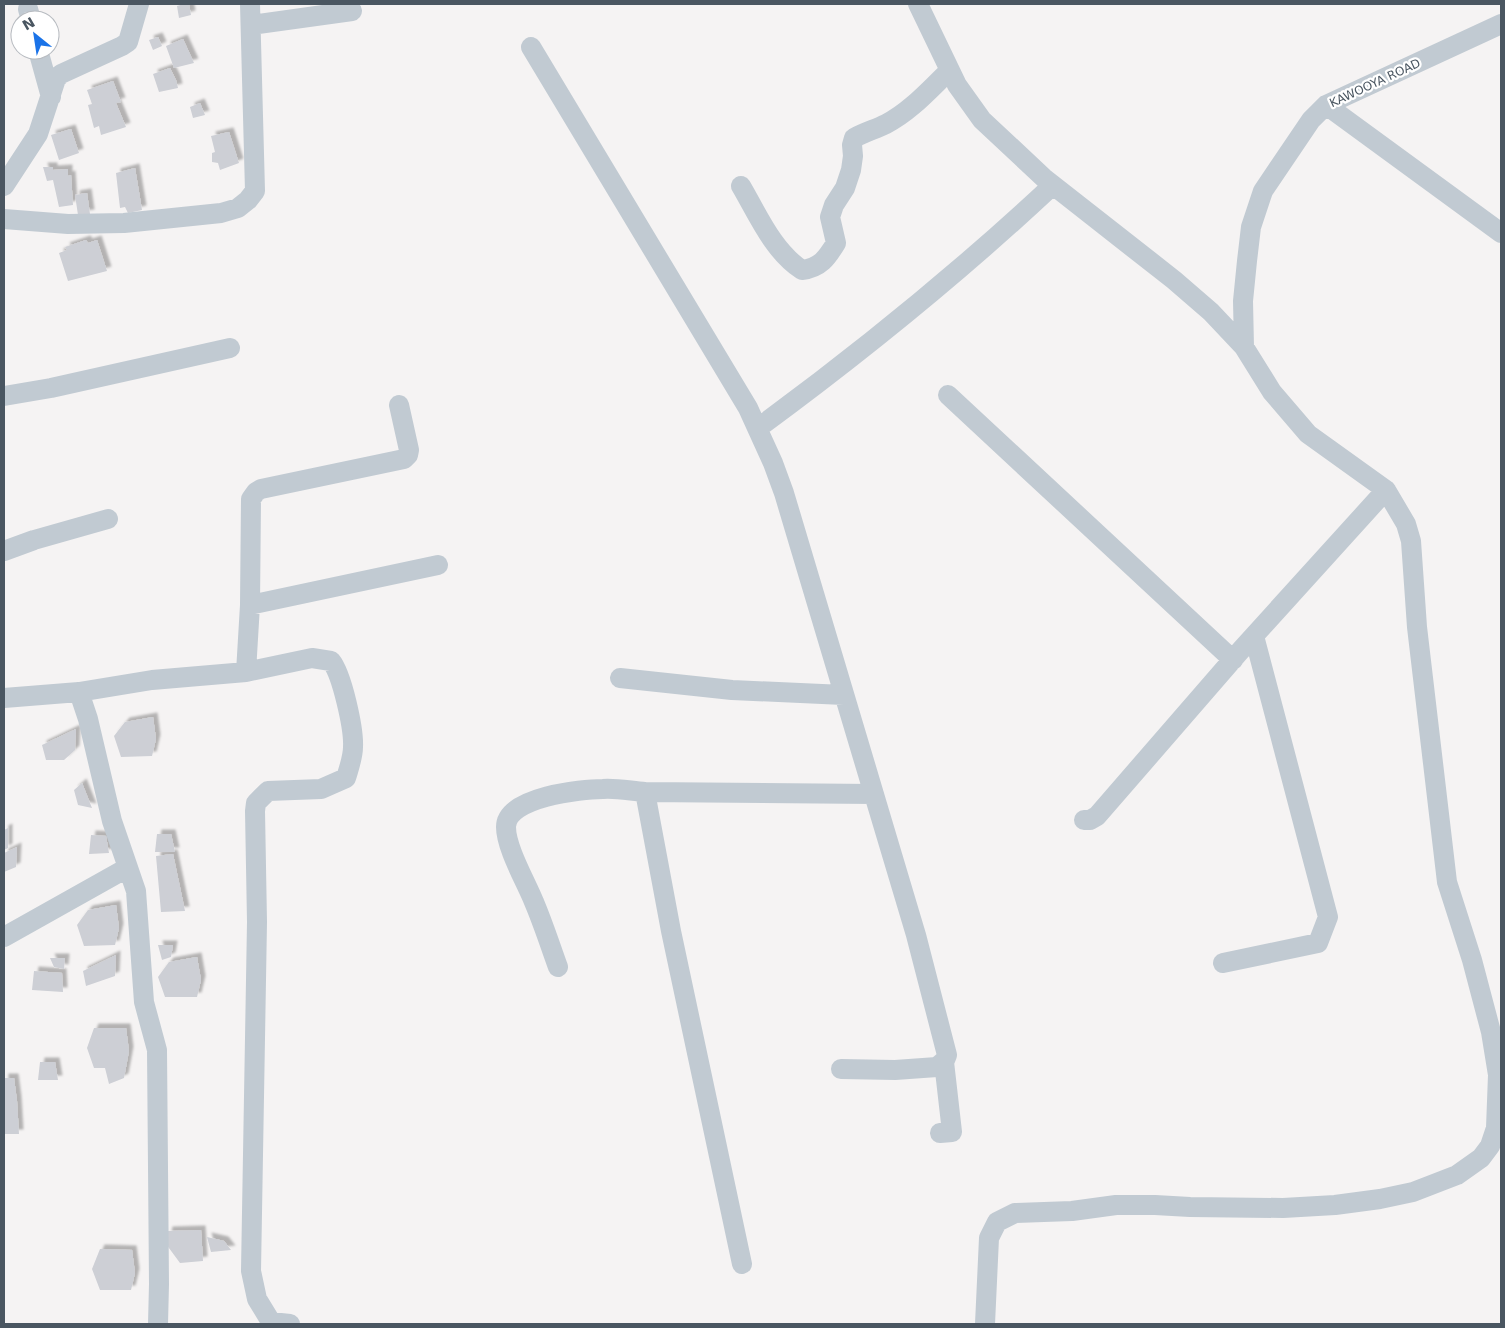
<svg xmlns="http://www.w3.org/2000/svg" width="1505" height="1328" viewBox="0 0 1505 1328" font-family="'DejaVu Sans',sans-serif">
  <style>
    .building { fill: #cdcfd5; filter: url(#shadow) }
    .lines { fill: none; stroke-linecap: round; stroke-linejoin: round }
    .minor { stroke: #c1cad2; stroke-width: 20 }
    .labels { text-anchor: middle; dominant-baseline: central; stroke-width: 4.5; stroke-linejoin: round; paint-order: stroke }
    .street-label { font-size: 12px; fill: #4a5661; stroke: #fff }
  </style>
  <defs>
    <filter id="shadow"><feDropShadow dx="4.5" dy="-4.5" stdDeviation="1" flood-color="#0004"/></filter>
  </defs>
  <rect width="100%" height="100%" fill="#f5f3f3"/>
  <path class="building" d="M184,4H189L191,15L179,18L177,6Z
    M158,37L162,46L153,50L149,40Z
    M183,39L194,63L174,68L166,46Z
    M170,68L176,80L178,88L159,92L153,74Z
    M113,81L121,102L116,103L126,127L101,135L99,126L94,128L88,105L92,104L87,90Z
    M200,103L205,115L193,118L190,107Z
    M71,129L79,153L59,160L51,135Z
    M229,132L239,163L220,170L218,163L212,162V153L215,152L211,136Z
    M43,167H53V170L68,169V176L71,175L73,205L59,207L53,180L47,181Z
    M135,168L142,210L128,213L125,207L120,208L116,173Z
    M87,193L90,214L78,215L75,195Z
    M86,240L88,243L97,240L107,271L68,281L59,253L67,250L65,247Z
    M153,717L156,739L152,756L121,757L114,736L125,722Z
    M76,729L75,750L64,760H46L42,745Z
    M82,783L92,808L78,805L74,790Z
    M8,828V848L4,850V830Z
    M157,834H171L175,852H155Z
    M91,835L106,836L109,853L89,854Z
    M17,847L16,867L4,872V853Z
    M173,854L185,911L161,912L156,856Z
    M116,905L119,928L115,945L84,946L77,925L88,910Z
    M158,945H173L171,957L162,960Z
    M116,955L115,976L86,986L83,971Z
    M197,957L201,980L197,997H165L158,977L169,962Z
    M50,958H65L64,969L54,967Z
    M34,971L62,973L63,992L32,990Z
    M94,1028H126L129,1051L124,1078L109,1084L105,1068H94L87,1048Z
    M40,1062H55L58,1080H38Z
    M4,1078H14L17,1101L19,1134H4Z
    M201,1230L203,1261L180,1263L166,1244L168,1231Z
    M207,1237L224,1241L231,1250L211,1252Z
    M100,1249L132,1250L135,1273L131,1290H100L92,1269Z"/>
  <g class="lines">
    <path class="minor" d="M918,4L957,85L982,120L1044,178L1174,280L1211,312L1244,347L1272,392L1308,434L1386,490L1406,524L1411,541L1417,627L1447,882L1472,960L1491,1032L1498,1075L1496,1128L1490,1146L1481,1158L1457,1175L1413,1192L1380,1199L1335,1205L1283,1208L1190,1207L1155,1205H1116L1072,1211L1015,1213L997,1222L989,1238L985,1324
      M28,9L31,20
      M251,25L352,11
      M531,47L748,408L773,463L784,493L916,935L947,1055L945,1060L937,1067L895,1070L841,1069
      M38,50L51,97
      M1326,105L1501,233
      M4,186L38,134L56,79L61,74L122,46L128,42L139,4
      M741,186C758,215 773,251 802,270C820,268 827,258 836,243L830,217L834,205L845,188L851,170L853,156L852,145L854,138C865,132 876,129 886,124C911,111 930,89 949,71
      M4,219L68,224L124,223L221,213L238,208L248,200L255,191L250,4
      M1244,347L1243,301L1247,261L1251,227L1263,191L1311,120L1326,105L1501,24
      M948,395L1233,660
      M4,396L51,388L230,348
      M758,428C860,353 960,272 1053,185
      M4,551L34,540L108,519
      M250,605L438,565
      M246,672L250,605L251,499L256,492L261,489L404,459L408,455L409,450L399,405
      M620,678L732,690L844,695
      M79,692L88,719L112,821L136,891L144,1002L157,1050L159,1284L158,1324
      M4,698L79,692L152,680L246,672L312,658L331,661C342,674 354,729 353,747C353,757 349,768 346,778L321,789L268,791L256,803L255,811L257,922L251,1271L257,1299L271,1322L290,1324
      M1084,820H1090L1097,816L1241,650L1386,490
      M4,937L127,868
      M1223,963L1318,943L1328,917L1254,636
      M558,967C550,945 543,923 534,902C526,882 506,848 506,827C506,797 581,789 603,789C616,788 631,791 645,792
      M940,1133L952,1132L944,1062
      M742,1264L671,931L645,792L874,794"/>
  </g>
  <g class="labels">
    <g class="street-label">
      <text transform="translate(1375 83) rotate(-25)">KAWOOYA ROAD</text>
    </g>
  </g>
  <rect width="1505" height="1328" fill="none" stroke="#4a5661" stroke-width="10"/>
  <g transform="translate(35 35) rotate(330)"><circle r="24" fill="#ffffff" stroke="#b7bbc0"/>
  <path d="M0-4L9 19L0 12L-9 19Z" fill="#1a73e8"/>
  <text y="-8" font-size="14" font-weight="bold" text-anchor="middle" fill="#4a5661">N</text>
  </g>
</svg>
